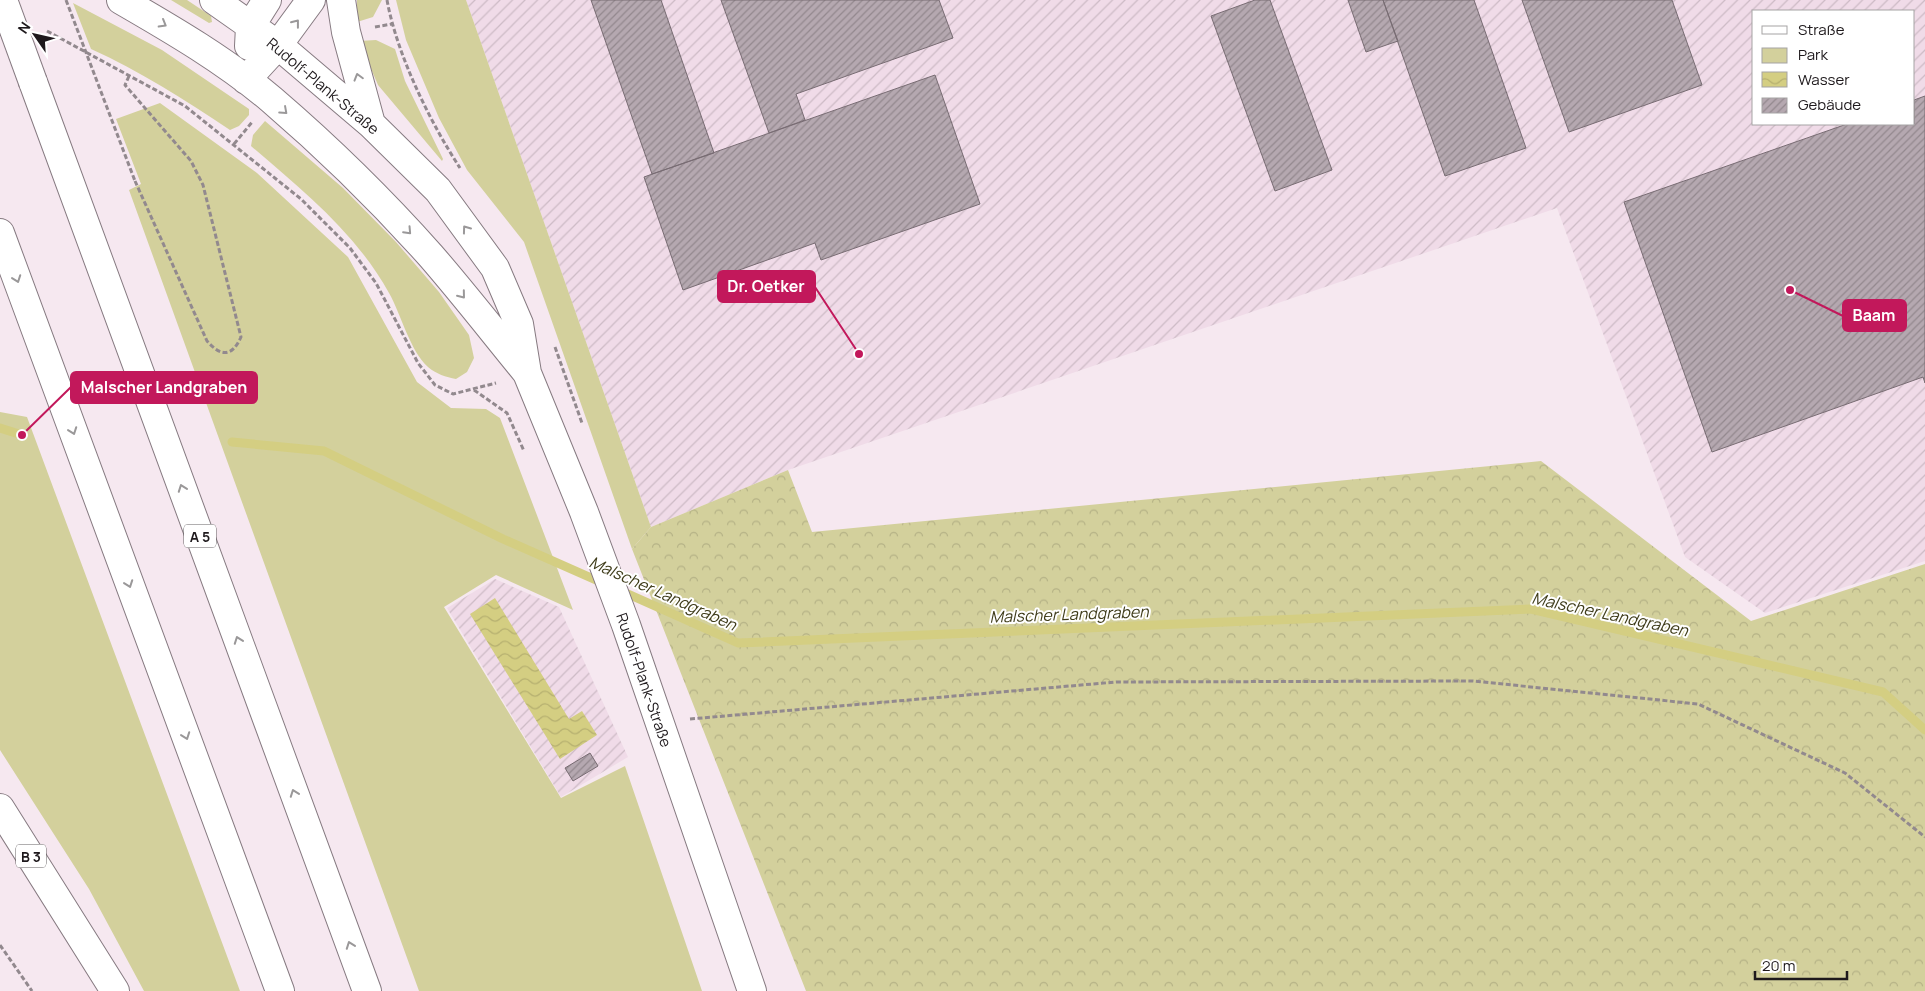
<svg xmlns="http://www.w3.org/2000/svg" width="1925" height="991" viewBox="0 0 1925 991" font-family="Manrope,sans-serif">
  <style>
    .industrial { fill: url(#industrial-furrows); fill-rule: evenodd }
    .green { fill: #d3d09c }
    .forest { fill: url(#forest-crowns) }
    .water { fill: url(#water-waves) }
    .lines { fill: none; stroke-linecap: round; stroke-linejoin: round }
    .stream { stroke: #d4ce82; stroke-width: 9 }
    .building { fill: url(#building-hatch); stroke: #786c73 }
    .major-casing { stroke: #867a81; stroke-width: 30 }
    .highway-casing { stroke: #867a81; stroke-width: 30 }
    .path { stroke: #92898e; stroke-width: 3; stroke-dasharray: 5 2.5; stroke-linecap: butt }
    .major { stroke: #fff; stroke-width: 28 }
    .highway { stroke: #fff; stroke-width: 28 }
    .highway-bridge-casing { stroke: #867a81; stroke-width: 30; stroke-linecap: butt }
    .path-bridge { stroke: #92898e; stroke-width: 3; stroke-dasharray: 5 2.5; stroke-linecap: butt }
    .highway-bridge { stroke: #fff; stroke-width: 28 }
    .oneway { stroke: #9a9899 }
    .labels { text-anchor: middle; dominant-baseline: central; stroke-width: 4; stroke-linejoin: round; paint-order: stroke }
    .shield { fill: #fff; stroke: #625e60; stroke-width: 1 }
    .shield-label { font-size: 14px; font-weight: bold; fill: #1e191c }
    .street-label { font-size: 15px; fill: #1e191c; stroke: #fff }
    .water-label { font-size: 16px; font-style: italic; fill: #3f3c1a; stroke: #fff }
    .leader { fill: none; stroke: #c2185b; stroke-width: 2 }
    .callout-dot { fill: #c2185b; stroke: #fff; stroke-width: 2 }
    .callout { fill: #c2185b; stroke: #c2185b; stroke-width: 2 }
    .callout-label { font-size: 16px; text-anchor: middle; font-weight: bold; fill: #fff }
  </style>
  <defs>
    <pattern id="industrial-furrows" width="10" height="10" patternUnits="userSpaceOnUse" patternTransform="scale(1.25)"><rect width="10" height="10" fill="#f0dbe8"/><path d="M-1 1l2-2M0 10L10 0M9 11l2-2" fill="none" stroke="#cdbbc6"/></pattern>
    <pattern id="forest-crowns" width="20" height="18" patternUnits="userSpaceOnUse" patternTransform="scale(1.25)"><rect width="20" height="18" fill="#d3d09c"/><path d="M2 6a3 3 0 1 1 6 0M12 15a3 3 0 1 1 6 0" fill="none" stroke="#b5b286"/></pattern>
    <pattern id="water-waves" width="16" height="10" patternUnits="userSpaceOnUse" patternTransform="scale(1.25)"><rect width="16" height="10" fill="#d4ce82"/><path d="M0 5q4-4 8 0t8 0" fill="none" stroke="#b6b070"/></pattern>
    <pattern id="building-hatch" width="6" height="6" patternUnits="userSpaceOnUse" patternTransform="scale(1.25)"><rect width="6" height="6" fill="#b5a8b0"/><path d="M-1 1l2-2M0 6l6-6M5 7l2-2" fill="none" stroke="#93888e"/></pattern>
  </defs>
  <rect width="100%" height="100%" fill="#f6e8f0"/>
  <path class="industrial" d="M466,0H1925V561L1765,613L1685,557L1557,208L788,470L651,527ZM1754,11H1914V124H1754Z
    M495,579L559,607L628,757L561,797L447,608Z"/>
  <path class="green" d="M171,0H187L211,16L212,22L209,23Z
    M357,0H382L373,17L357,22Z
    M396,0H466L651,527L632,549L524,242L467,170L439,118L406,40Z
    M73,3L162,50L249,109V115L239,126L230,130C185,100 140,71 91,49Z
    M376,40L395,49L405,81L443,159L442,161L378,85L359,41Z
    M160,103L257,173L348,257L417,382L451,408L486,409L500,418L573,610L496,575L444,607L561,798L625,766L702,991H419L129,190L141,184L116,119Z
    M265,121L343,188L396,242L439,292L469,335L474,358L467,372L456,379C446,377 436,374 428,367C410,351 401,314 389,293C356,233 302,190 251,146L253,135Z
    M0,412L27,417L240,991H144L89,889L0,750Z"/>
  <path class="forest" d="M1541,461L1751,621L1925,564V991H806L632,549L651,527L788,470L812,532Z"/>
  <path class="water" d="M495,598L569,719L582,711L597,735L560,759L470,614Z"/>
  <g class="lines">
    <path class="stream" d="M0,428L22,435
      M232,442L324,451L503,539L605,584
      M619,590L738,643L1531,609L1883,692L1925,730"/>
  </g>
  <path class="building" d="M591,0H661L714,153L652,174Z
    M721,0H939L953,38L796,94L805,120L769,133Z
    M1255,0H1270L1332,170L1275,191L1211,16Z
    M1348,0H1383L1398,41L1366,52Z
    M1383,0H1474L1526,148L1445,176Z
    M1522,0H1672L1702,85L1569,132Z
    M935,75L980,204L821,260L815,243L683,290L644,177Z
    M1925,96V383L1923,377L1712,452L1624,202L1847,124H1914V100Z
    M590,753L598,766L573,781L565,768Z"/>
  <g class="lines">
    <g class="major-casing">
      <path id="major" d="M121,0C173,30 226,61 272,100C328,148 382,201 431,256C464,294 495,334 527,373
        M214,0L278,45L371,124L438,190L495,268L519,324L527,373L584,512L626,625L752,991
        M341,0L346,32L371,124
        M249,46L250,27L267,0
        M246,80L278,45L311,0
        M0,808L115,991"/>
    </g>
    <g class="highway-casing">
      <path id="highway" d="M33,82L367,991
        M0,233L280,991"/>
    </g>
    <path class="path" d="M387,0C397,55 430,122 460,168
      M375,27L392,24
      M47,31L185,106L301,199L350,248L376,283L418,363L435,385L453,394L496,383
      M129,76L125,85L191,161L203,185L241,337C232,357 221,357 207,341L135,181
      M234,144L253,121
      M555,347L582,423
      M474,390L507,413L524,451
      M690,719L1116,682L1473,681L1698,704L1845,773L1925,837
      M0,945L32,991"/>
    <use href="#major" class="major"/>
    <use href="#highway" class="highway"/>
    <g class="highway-bridge-casing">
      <path id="highway-bridge" d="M3,0L33,82"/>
    </g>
    <path class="path-bridge" d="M66,0L135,181"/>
    <use href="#highway-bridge" class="highway-bridge"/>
  </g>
  <defs><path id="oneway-chevron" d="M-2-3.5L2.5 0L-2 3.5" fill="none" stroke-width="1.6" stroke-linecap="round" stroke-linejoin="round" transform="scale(1.25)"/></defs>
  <g class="oneway">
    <use href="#oneway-chevron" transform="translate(296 23) rotate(-52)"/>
    <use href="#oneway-chevron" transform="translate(163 24) rotate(30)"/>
    <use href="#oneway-chevron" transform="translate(358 77) rotate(-106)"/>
    <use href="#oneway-chevron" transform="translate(284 111) rotate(42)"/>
    <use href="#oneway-chevron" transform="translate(466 229) rotate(-126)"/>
    <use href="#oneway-chevron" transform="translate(408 231) rotate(47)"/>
    <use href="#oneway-chevron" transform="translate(17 279) rotate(70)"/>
    <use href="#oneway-chevron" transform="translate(462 295) rotate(51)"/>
    <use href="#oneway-chevron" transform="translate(73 431) rotate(70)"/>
    <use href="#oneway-chevron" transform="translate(182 488) rotate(-110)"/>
    <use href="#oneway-chevron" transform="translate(129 584) rotate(70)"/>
    <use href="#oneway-chevron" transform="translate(238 640) rotate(-110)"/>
    <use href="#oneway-chevron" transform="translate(186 736) rotate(70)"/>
    <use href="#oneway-chevron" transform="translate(294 793) rotate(-110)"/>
    <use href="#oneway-chevron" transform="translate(350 945) rotate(-110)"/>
  </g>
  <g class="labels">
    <g class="shield">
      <rect x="184" y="524.5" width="32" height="23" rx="4"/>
      <rect x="16" y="844.5" width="30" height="23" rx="4"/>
    </g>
    <g class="shield-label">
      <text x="200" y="536">A 5</text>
      <text x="31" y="856">B 3</text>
    </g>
    <g class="street-label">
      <text transform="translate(323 86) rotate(40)">Rudolf-Plank-Straße</text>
      <text transform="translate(644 680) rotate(71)">Rudolf-Plank-Straße</text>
    </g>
    <g class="water-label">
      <text transform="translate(663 593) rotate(24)">Malscher Landgraben</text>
      <text transform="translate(1069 614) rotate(-2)">Malscher Landgraben</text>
      <text transform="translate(1610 614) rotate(12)">Malscher Landgraben</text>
    </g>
  </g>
  <path class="leader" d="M859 354L815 287M1790 290L1843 316M22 435L71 387"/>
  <g class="callout-dot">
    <circle cx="859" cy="354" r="5"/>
    <circle cx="1790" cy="290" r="5"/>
    <circle cx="22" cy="435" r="5"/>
  </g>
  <g class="callout">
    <rect x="718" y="271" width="97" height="31" rx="5"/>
    <rect x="1843" y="300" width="63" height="31" rx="5"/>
    <rect x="71" y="372" width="186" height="31" rx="5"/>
  </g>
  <g class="callout-label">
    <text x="766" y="292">Dr. Oetker</text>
    <text x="1874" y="321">Baam</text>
    <text x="164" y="393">Malscher Landgraben</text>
  </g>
  <rect x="1752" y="10" width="162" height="115" fill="#ffffff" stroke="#a5a3a4"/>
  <rect x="1762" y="26" width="25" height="8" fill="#ffffff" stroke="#a5a3a4"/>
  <text x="1798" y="35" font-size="15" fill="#1e191c">Straße</text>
  <rect x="1762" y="48" width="25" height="15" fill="#d3d09c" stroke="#a5a3a4"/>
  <text x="1798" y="60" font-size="15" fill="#1e191c">Park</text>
  <rect x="1762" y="72" width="25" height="15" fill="url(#water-waves)" stroke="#a5a3a4"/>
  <text x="1798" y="85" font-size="15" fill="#1e191c">Wasser</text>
  <rect x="1762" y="98" width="25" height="15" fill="url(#building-hatch)" stroke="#a5a3a4"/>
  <text x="1798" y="110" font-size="15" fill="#1e191c">Gebäude</text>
  <g transform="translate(35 35) rotate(304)" stroke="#ffffff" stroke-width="4" paint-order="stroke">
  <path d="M0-4L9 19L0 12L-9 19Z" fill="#1e191c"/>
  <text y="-8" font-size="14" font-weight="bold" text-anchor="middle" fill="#1e191c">N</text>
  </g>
  <path d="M1755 971v8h92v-8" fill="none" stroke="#1e191c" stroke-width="2.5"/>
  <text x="1762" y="971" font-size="15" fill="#1e191c" stroke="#ffffff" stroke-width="4" paint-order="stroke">20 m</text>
</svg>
